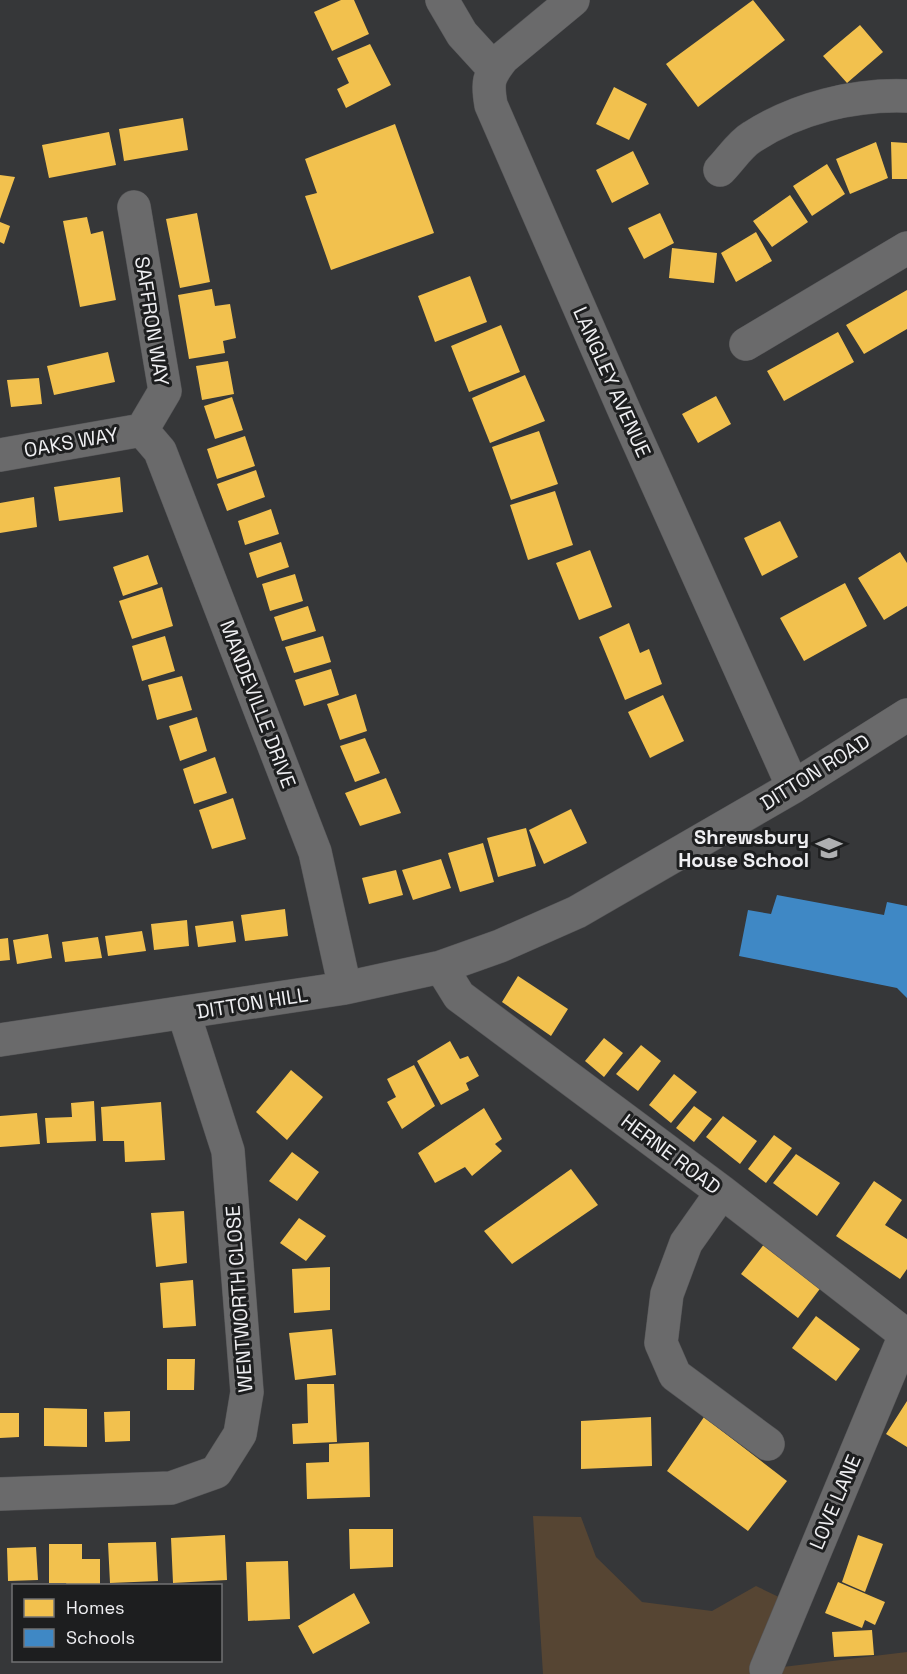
<svg xmlns="http://www.w3.org/2000/svg" width="907" height="1674" viewBox="0 0 907 1674" font-family="'Space Grotesk',sans-serif">
  <style>
    .green { fill: #564533 }
    .homes { fill: #f2c14e }
    .schools { fill: #3f88c5 }
    .lines { fill: none; stroke-linecap: round; stroke-linejoin: round }
    .minor-casing { stroke: #555557; stroke-width: 34 }
    .minor { stroke: #6a6a6b; stroke-width: 33 }
    .labels { text-anchor: middle; dominant-baseline: central; stroke-width: 6; stroke-linejoin: round; paint-order: stroke }
    .street-label { font-size: 20px; fill: #efeff2; stroke: #1d1e1f }
    .poi-label { font-size: 20px; font-weight: bold; fill: #efeff2; stroke: #1d1e1f; text-anchor: end }
  </style>
  <rect width="100%" height="100%" fill="#363739"/>
  <path class="green" d="M533,1516L581,1517L596,1557L642,1602L712,1611L756,1586L783,1599L760,1674H543Z
    M907,1652V1674H764L766,1669Z"/>
  <path class="homes" d="M341,0H354L369,34L332,51L314,12Z
    M753,0L785,40L698,107L666,64Z
    M860,25L883,52L847,83L823,56Z
    M370,44L391,85L346,108L337,89L349,83L337,58Z
    M614,87L647,104L629,140L596,124Z
    M183,118L188,150L124,161L119,129Z
    M395,124L434,233L331,270L305,196L317,193L305,159Z
    M109,132L116,165L49,178L42,145Z
    M876,142L888,178L850,194L836,159Z
    M891,142L907,143V179H892Z
    M633,151L649,184L612,203L596,170Z
    M827,164L845,194L812,216L793,186Z
    M0,175L15,177L0,219Z
    M790,195L808,222L772,247L753,221Z
    M197,213L210,282L180,288L166,219Z
    M660,213L674,243L644,259L628,228Z
    M87,217L91,234L103,231L116,300L80,307L63,221Z
    M0,222L10,226L4,244L0,242Z
    M756,232L772,261L736,282L721,253Z
    M672,248L717,253L714,283L669,278Z
    M470,276L487,322L435,342L418,296Z
    M212,289L215,306L230,304L236,338L223,341L225,353L189,359L178,295Z
    M907,290V329L864,354L846,325Z
    M501,325L520,372L469,392L451,346Z
    M838,332L854,362L784,401L767,371Z
    M108,352L115,382L54,395L47,366Z
    M228,361L234,394L202,400L196,366Z
    M525,375L545,421L490,443L472,398Z
    M39,378L42,404L11,407L7,380Z
    M716,396L731,424L698,443L682,414Z
    M232,397L243,430L215,439L204,406Z
    M539,431L558,484L511,500L492,447Z
    M245,436L255,466L217,479L207,449Z
    M256,470L265,497L227,511L217,484Z
    M120,477L123,512L59,521L54,487Z
    M555,491L573,545L528,560L510,505Z
    M34,497L37,527L0,533V503Z
    M271,509L279,534L245,545L238,521Z
    M780,521L798,557L762,576L744,538Z
    M281,542L289,567L257,578L249,553Z
    M590,550L612,607L579,620L556,563Z
    M900,552L907,563V606L884,620L858,578Z
    M148,555L158,584L123,596L113,567Z
    M295,574L303,601L270,611L262,584Z
    M845,583L867,626L804,661L780,618Z
    M162,587L173,626L132,639L119,601Z
    M308,606L316,631L282,641L274,617Z
    M629,623L640,653L649,649L662,684L625,700L599,637Z
    M165,636L175,671L142,681L132,646Z
    M323,636L331,662L294,673L285,647Z
    M331,669L339,695L304,706L295,680Z
    M182,676L192,710L157,720L148,685Z
    M356,694L367,731L340,740L327,704Z
    M663,695L684,741L650,758L628,712Z
    M197,717L207,751L180,761L169,726Z
    M365,738L380,773L355,782L340,746Z
    M215,757L227,793L194,804L183,769Z
    M386,778L401,813L360,826L345,793Z
    M233,798L246,839L212,849L199,810Z
    M571,809L587,843L544,864L529,830Z
    M526,828L536,866L498,877L487,838Z
    M483,843L494,882L460,892L448,853Z
    M441,859L451,888L413,900L402,870Z
    M396,870L403,895L369,904L362,878Z
    M285,909L288,936L245,941L241,915Z
    M187,920L189,946L154,950L151,924Z
    M233,921L236,942L198,947L195,926Z
    M142,931L146,951L108,956L105,936Z
    M48,934L52,958L17,964L13,940Z
    M98,937L102,958L65,962L62,942Z
    M8,938L10,960L0,961V939Z
    M518,976L568,1009L551,1036L502,1002Z
    M604,1038L623,1053L604,1077L585,1061Z
    M450,1041L460,1059L468,1056L479,1076L466,1083L469,1090L441,1105L417,1061Z
    M641,1045L661,1061L638,1091L616,1074Z
    M414,1065L435,1106L402,1129L387,1102L396,1097L387,1079Z
    M291,1070L323,1097L287,1140L256,1112Z
    M674,1074L697,1092L671,1123L649,1105Z
    M94,1101L96,1141L47,1143L45,1118L72,1117L71,1103Z
    M161,1102L165,1160L125,1162L124,1141H103L101,1107Z
    M694,1106L712,1119L694,1142L676,1128Z
    M484,1108L502,1139L495,1144L502,1151L472,1176L465,1167L435,1183L418,1153Z
    M37,1113L40,1144L0,1147V1116Z
    M723,1116L757,1141L740,1164L706,1137Z
    M774,1135L792,1148L766,1183L748,1169Z
    M292,1152L319,1172L297,1201L269,1181Z
    M796,1154L840,1183L817,1216L773,1183Z
    M571,1169L598,1205L512,1264L484,1231Z
    M874,1181L902,1200L885,1225L907,1239V1269L900,1279L836,1236Z
    M184,1211L187,1263L156,1267L151,1213Z
    M299,1218L326,1236L306,1261L280,1243Z
    M765,1243L822,1286L798,1318L741,1274Z
    M330,1267V1310L294,1313L292,1269Z
    M193,1280L196,1326L163,1328L160,1283Z
    M816,1316L860,1349L836,1381L792,1348Z
    M332,1329L336,1375L295,1380L289,1333Z
    M167,1359H195L194,1390H167Z
    M307,1384H334L337,1442L293,1444L292,1424L308,1423Z
    M907,1401V1447L886,1434Z
    M44,1408L87,1409V1447L44,1446Z
    M130,1411V1441L105,1442L104,1412Z
    M0,1413H19V1437L0,1438Z
    M651,1417L652,1466L581,1469V1421Z
    M704,1417L787,1481L748,1531L667,1471Z
    M369,1442L370,1497L307,1499L306,1463L329,1462V1444Z
    M349,1529H393V1567L350,1569Z
    M225,1535L227,1580L173,1583L171,1538Z
    M858,1535L883,1544L865,1592L842,1582Z
    M156,1542L158,1581L110,1583L108,1543Z
    M49,1544H82V1559H100V1586H67L66,1583H49Z
    M36,1547L38,1580L8,1581L7,1548Z
    M288,1561L290,1619L248,1621L246,1562Z
    M838,1582L885,1602L875,1625L865,1620L862,1628L825,1613Z
    M354,1593L370,1623L313,1654L298,1626Z
    M872,1630L874,1655L834,1657L832,1632Z"/>
  <path class="schools" d="M777,895L884,915L887,902L907,906V998L897,988L739,956L748,910L771,914Z"/>
  <g class="lines">
    <g class="minor-casing">
      <path id="minor" d="M442,0L462,34L494,69
        M573,0L503,58C488,77 487,82 491,105L624,410L793,787
        M720,170C730,160 740,144 752,137C797,108 854,94 907,96
        M134,207L165,391L142,430
        M746,344L907,248
        M142,430L160,451L315,852L345,988
        M0,455L142,430
        M441,967L459,996L722,1192L907,1336
        M0,1040L345,988L441,967L500,946L577,912L793,787L907,715
        M722,1192L686,1243L667,1294L661,1343L675,1375L768,1444
        M0,1494L171,1488L216,1472L240,1434L247,1392L228,1151L184,1014
        M766,1669L905,1335"/>
    </g>
    <use href="#minor" class="minor"/>
  </g>
  <defs>
    <g id="school-bare" transform="scale(2.07)"><path d="M0-5L7-2L0 1L-7-2ZM-4 1L0 2.5L4 1V4Q0 6-4 4Z" fill="#aeafb1" stroke="#1d1e1f" stroke-width="2.5" paint-order="stroke"/></g>
  </defs>
  <g fill-rule="evenodd">
    <use href="#school-bare" x="829" y="848"/>
  </g>
  <g class="labels">
    <g class="street-label">
      <text transform="translate(152 321) rotate(81)">SAFFRON WAY</text>
      <text transform="translate(612 382) rotate(66)">LANGLEY AVENUE</text>
      <text transform="translate(71 442) rotate(-10)">OAKS WAY</text>
      <text transform="translate(258 704) rotate(69)">MANDEVILLE DRIVE</text>
      <text transform="translate(815 772) rotate(-32)">DITTON ROAD</text>
      <text transform="translate(252 1003) rotate(-9)">DITTON HILL</text>
      <text transform="translate(671 1154) rotate(37)">HERNE ROAD</text>
      <text transform="translate(239 1299) rotate(-94)">WENTWORTH CLOSE</text>
      <text transform="translate(835 1502) rotate(-67)">LOVE LANE</text>
    </g>
    <g class="poi-label">
      <text x="809" y="837">Shrewsbury<tspan x="809" dy="23">House School</tspan></text>
    </g>
  </g>
  <rect x="12" y="1584" width="210" height="78" fill="#1d1e1f" stroke="#717273" stroke-width="1.5"/>
  <rect x="24" y="1599" width="30" height="18" fill="#f2c14e" stroke="#717273" stroke-width="1.5"/>
  <text x="66" y="1614" font-size="18" fill="#efeff2">Homes</text>
  <rect x="24" y="1629" width="30" height="18" fill="#3f88c5" stroke="#717273" stroke-width="1.5"/>
  <text x="66" y="1644" font-size="18" fill="#efeff2">Schools</text>
</svg>
